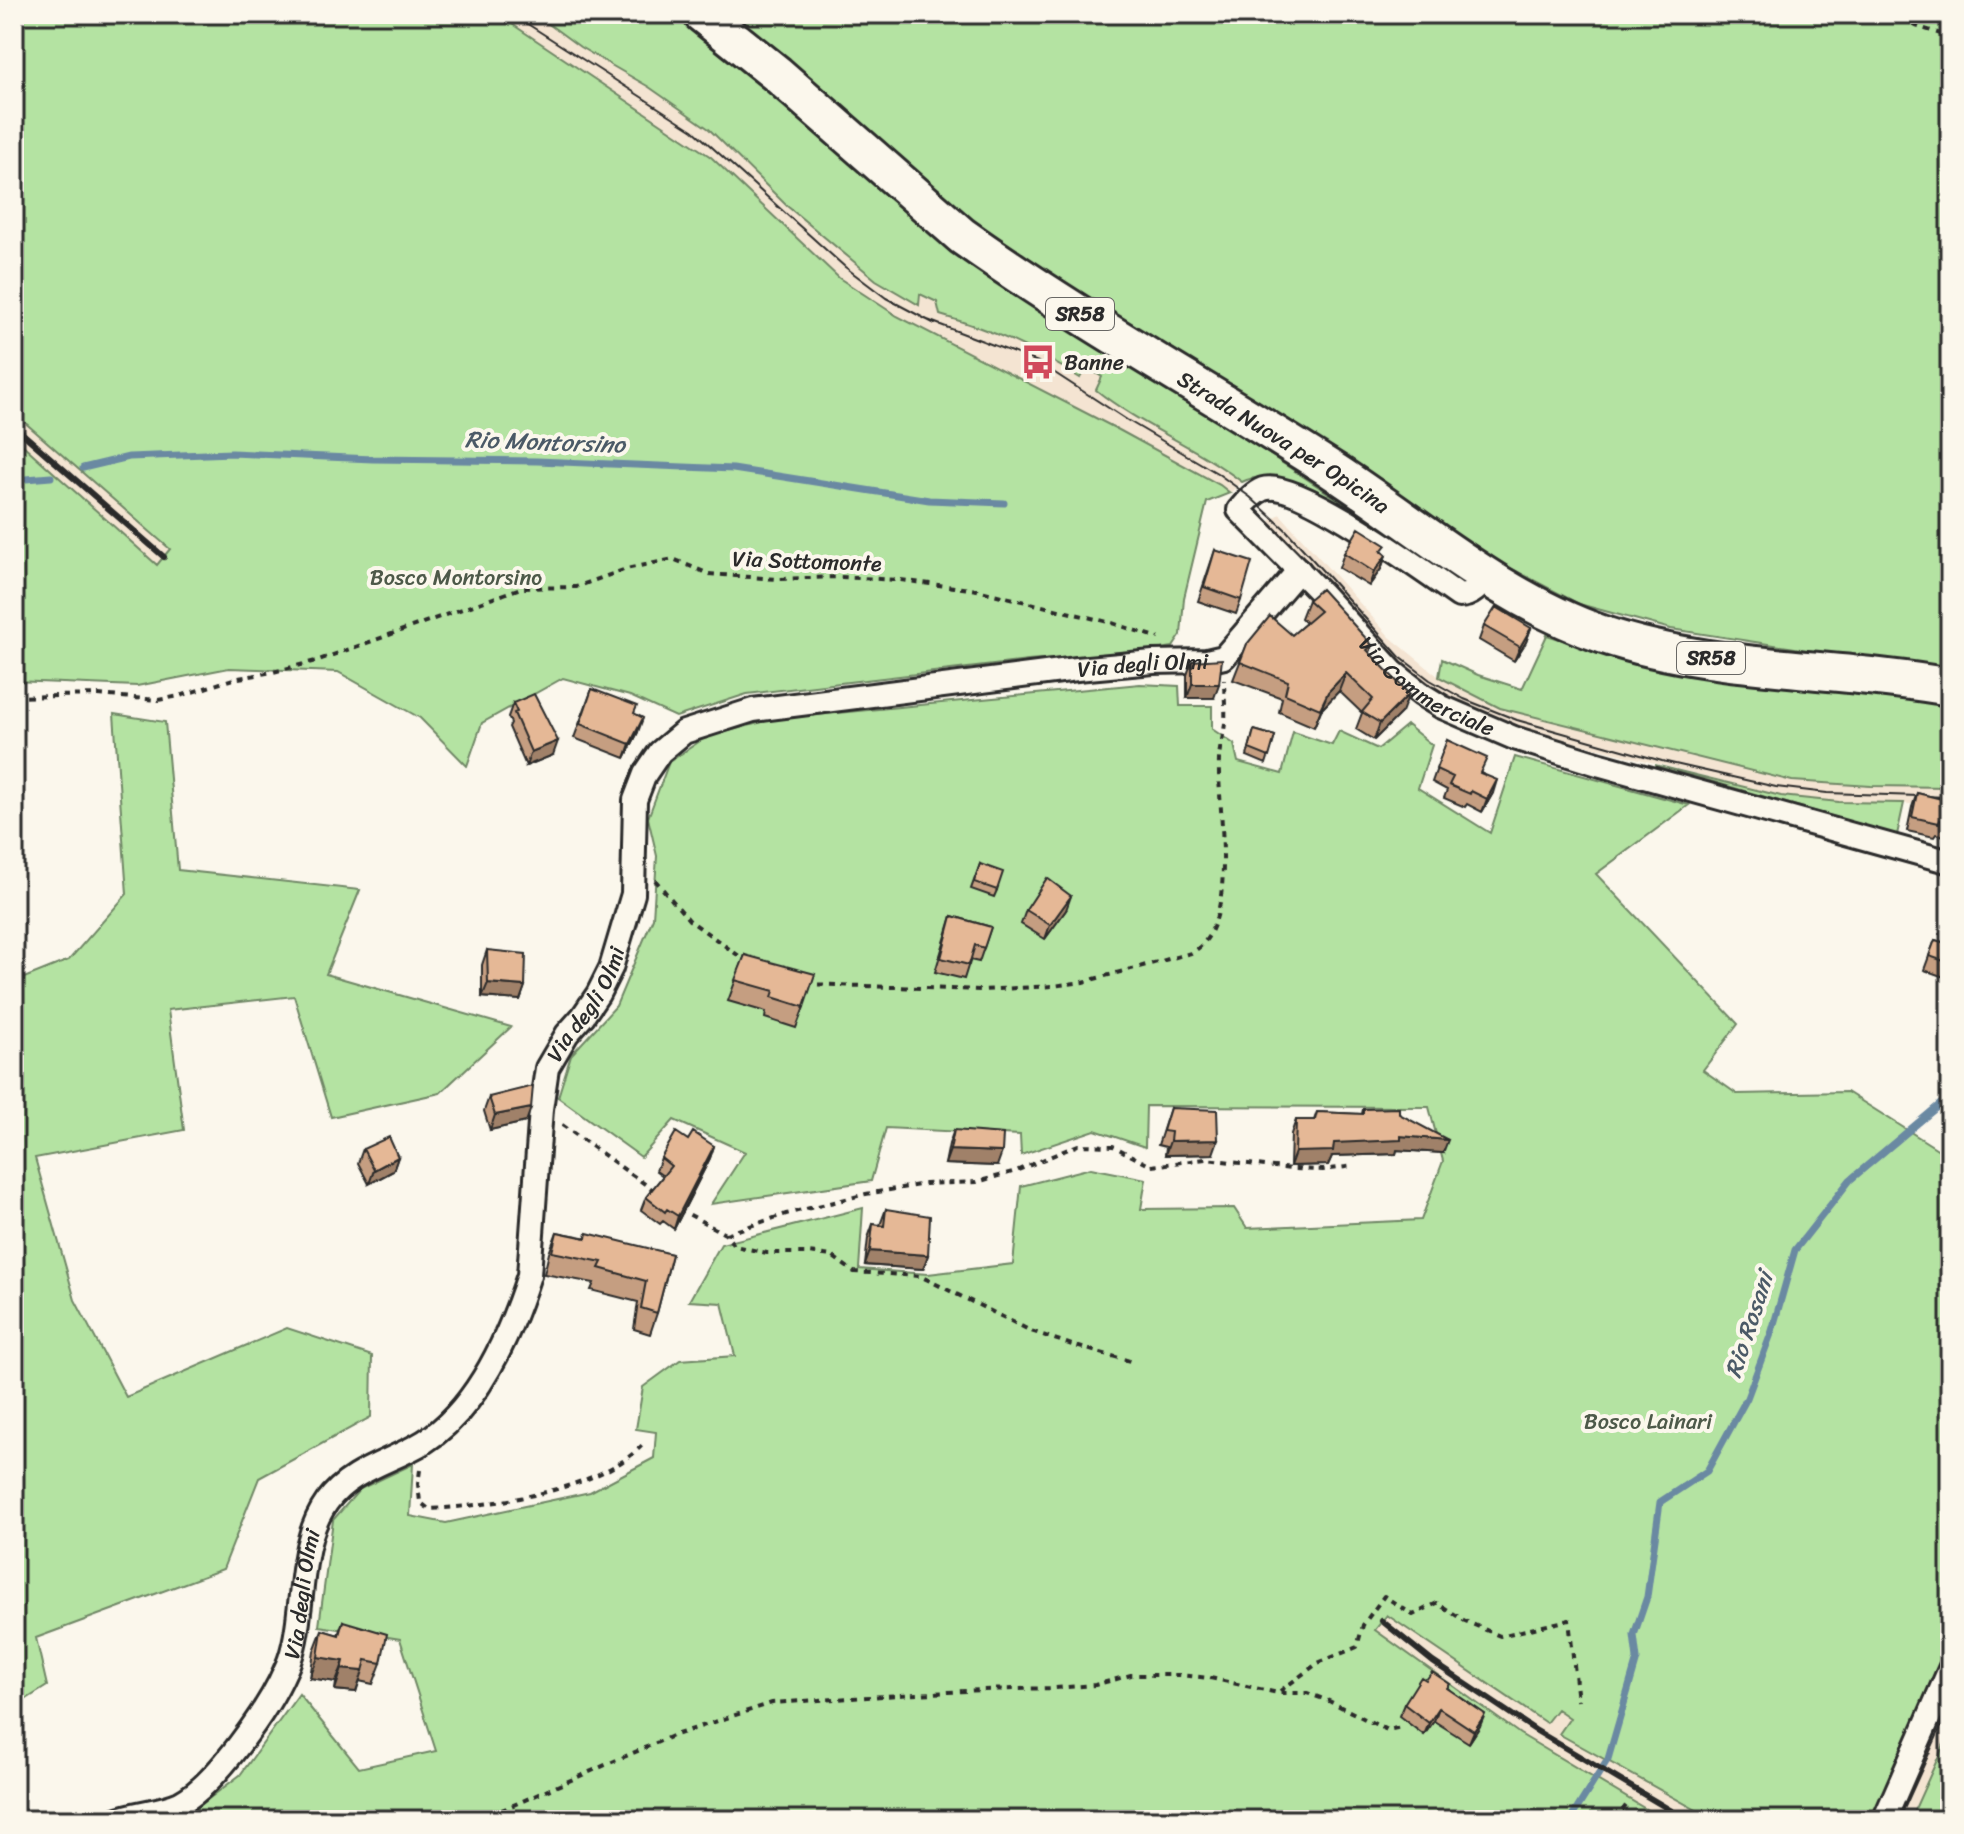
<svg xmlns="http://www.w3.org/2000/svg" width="1964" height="1834" viewBox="0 0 1964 1834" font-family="Sriracha,sans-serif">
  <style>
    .built { fill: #f4e4d2 }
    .green { fill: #b4e3a2; stroke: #708766; stroke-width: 2 }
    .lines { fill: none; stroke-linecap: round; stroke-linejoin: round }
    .stream { stroke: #6b89a2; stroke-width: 7 }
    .minor-casing { stroke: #2b2b2b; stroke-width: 28 }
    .primary-casing { stroke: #2b2b2b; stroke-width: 42 }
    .path { stroke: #2b2b2b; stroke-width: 4; stroke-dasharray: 6 6; stroke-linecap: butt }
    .minor { stroke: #fbf7ec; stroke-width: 22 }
    .primary { stroke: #fbf7ec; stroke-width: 36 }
    .tram { stroke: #2b2b2b; stroke-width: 2 }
    .rail { stroke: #2b2b2b; stroke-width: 6 }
    .wall { fill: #c59e81; stroke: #2b2b2b; stroke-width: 2 }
    .shaded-wall { fill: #a08169; stroke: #2b2b2b; stroke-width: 2 }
    .building { fill: #e5b896; stroke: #2b2b2b; stroke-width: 2 }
    .labels { text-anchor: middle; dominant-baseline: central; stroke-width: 8; stroke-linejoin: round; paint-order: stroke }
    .shield { fill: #fbf7ec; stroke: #696865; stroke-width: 2 }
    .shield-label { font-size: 20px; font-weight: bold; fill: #2b2b2b }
    .poi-label { font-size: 22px; fill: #2b2b2b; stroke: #fbf7ec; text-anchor: start }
    .street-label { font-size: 22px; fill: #2b2b2b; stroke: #fbf7ec }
    .park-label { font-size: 22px; fill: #4d5949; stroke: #fbf7ec }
    .water-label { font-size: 24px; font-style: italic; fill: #4b5a67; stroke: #fbf7ec }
  </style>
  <rect width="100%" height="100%" fill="#fbf7ec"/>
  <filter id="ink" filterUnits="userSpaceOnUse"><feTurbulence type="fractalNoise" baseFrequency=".0125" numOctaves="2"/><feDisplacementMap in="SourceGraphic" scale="16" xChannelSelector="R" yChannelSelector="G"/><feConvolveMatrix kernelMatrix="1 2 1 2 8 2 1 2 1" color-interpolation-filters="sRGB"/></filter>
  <g filter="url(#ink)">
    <path class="built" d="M497,14H535L580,47L649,87L709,129L787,206L876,280L918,305L920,293L937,302L940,315L987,329L1032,348L1079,378L1086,366L1102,377L1114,404L1186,443L1242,482L1230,493L1220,485L1119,430L897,316L839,278L711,157Z
      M14,413L170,549L157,565L14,437Z
      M1280,514L1390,637L1439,677L1500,708L1792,781L1871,786L1950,787V805L1839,802L1781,796L1501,723L1445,699L1396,665L1264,525Z
      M1387,1615L1545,1723L1557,1709L1570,1718L1560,1734L1696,1811L1691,1820H1664L1520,1734L1374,1630Z
      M1950,1685V1731L1910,1820H1891Z"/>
    <path class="green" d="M14,14H497L711,157L839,278L897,316L1119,430L1220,485L1230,493L1207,502L1184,598L1181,635L1173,647L1136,653L1028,661L747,694L676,717L630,696L563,678L482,723L467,766L420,718L338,672L229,668L137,686L14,681V437L157,565L170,549L14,413Z
      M535,14H679L982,265L1465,583C1412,561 1297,453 1242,482C1196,446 1141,426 1096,390L1102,377L1086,367L1080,378C1031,347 995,331 940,315L937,302L920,294L919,305L876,280L787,206L709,129L649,87L580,47Z
      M721,14H1950V672L1671,629L1579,604L1463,543L956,214Z
      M1547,635L1626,660L1950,704V787L1871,786L1792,781L1500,708L1439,677L1442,659L1478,675L1522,689Z
      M1140,684L1179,686L1180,706H1212V729L1234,744L1238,762L1282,774L1293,732L1332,745L1339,731L1378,749L1407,725L1432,745L1418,788L1490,833L1515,757L1689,805L1596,874L1738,1024L1703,1070L1737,1094L1847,1092L1950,1157V1645L1875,1820H1691L1696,1810L1559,1734L1570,1718L1557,1709L1546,1723L1387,1615L1375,1630L1520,1734L1664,1820H176L182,1819L240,1775L299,1694L359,1768L436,1751L400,1639L319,1626L333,1520L360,1489L413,1464L410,1516L446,1523L590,1492L654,1458L656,1432L636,1429L643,1387L680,1360L735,1356L722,1303L689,1301L721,1244L863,1208L859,1269L928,1274L1013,1264L1021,1186L1091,1168L1146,1179L1141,1209L1234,1208L1247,1228L1421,1220L1443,1161L1429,1107L1146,1106L1145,1147L1095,1130L1021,1155L1020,1135L886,1128L871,1181L711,1204L745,1152L674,1120L641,1157L558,1097L571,1055L616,1006L653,918L657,856L648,818L669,762L706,737L774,719Z
      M114,714L165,722L178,870L360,890L326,974L511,1027L440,1093L331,1117L294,996L168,1010L184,1130L35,1158L75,1300L126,1397L287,1328L372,1356L371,1417L259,1478L223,1569L36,1638L47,1686L14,1707V982L69,960L127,894Z
      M1655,765L1781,796L1839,802L1904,803L1897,835Z
      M1950,1731V1820H1910Z"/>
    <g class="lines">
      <path class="stream" d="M83,468L129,457L232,453L373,459L537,461L733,469L929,500L1004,503
        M14,480L51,477
        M1570,1820L1608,1759L1637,1659L1634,1635L1647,1597L1660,1502L1707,1471L1747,1398L1772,1331L1795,1250L1850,1180L1950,1096"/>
      <g class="minor-casing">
        <g id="minor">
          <path id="s1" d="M1487,576C1479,587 1473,596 1459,596C1427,574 1296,478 1263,489C1253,493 1246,502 1239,510L1321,593L1393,672L1421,694L1442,707L1514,738L1601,765L1950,862"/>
          <path id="s2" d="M116,1820C137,1812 160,1812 180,1803C215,1785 269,1708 285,1671C294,1653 297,1632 299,1612C304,1575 304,1534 327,1502C350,1470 391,1462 424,1442C478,1408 510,1334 529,1275L541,1109L547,1068L567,1034L583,1016L598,994L611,968L633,894L635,800L645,774L660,752L684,732L753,710L1077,669L1153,662L1207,661L1224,657L1299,570"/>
          <path d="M1884,1820L1950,1669"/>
        </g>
      </g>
      <g class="primary-casing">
        <g id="primary">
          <path id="s3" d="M702,14L777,74L962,236C1082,321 1212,393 1335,472C1422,529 1504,601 1604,635C1714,672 1836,666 1950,687"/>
        </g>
      </g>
      <path class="path" d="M1892,14L1916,26L1950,37
        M14,697L99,695L158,700L180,696L233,679L273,672L316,661L521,588L576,587L626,569L673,559L709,574L777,579L840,577L900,580L977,590L1112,623L1159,638
        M655,880L689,920L746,961
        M806,984L981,990L1053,986L1083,982L1191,953C1241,927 1217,808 1219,760C1219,748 1224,735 1225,723C1226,709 1224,694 1224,680
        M562,1125L656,1192
        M679,1209L725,1234L735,1246L767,1253H809L832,1256L854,1272L920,1276L1031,1331L1072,1345L1130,1361
        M726,1234L786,1214L866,1194L925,1184L977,1182L1016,1171L1078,1145L1113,1146L1151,1166L1206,1159L1291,1169L1323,1170L1353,1166
        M420,1470L418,1484L420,1502L429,1509C490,1506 603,1490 644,1443
        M1280,1691L1318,1663L1357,1647L1363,1625L1384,1596L1413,1615L1437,1603L1465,1621L1500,1636L1569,1620L1578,1701
        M479,1820L672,1736L772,1703L980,1690L1055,1688L1095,1685L1131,1675H1179L1210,1678L1278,1693H1307L1329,1701L1387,1730L1402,1727
        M1615,1820L1628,1803"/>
      <use href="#minor" class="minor"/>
      <use href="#primary" class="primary"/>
      <path class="tram" d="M512,14L693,130L845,267L886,298L935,324
        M925,319L1038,362L1127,420L1217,473L1250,497L1286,530L1400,657L1430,680L1464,699L1517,720L1662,761L1776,787L1827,793L1950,797
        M1899,1820L1950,1707"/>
      <path class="rail" d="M14,426L164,557
        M1382,1621L1433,1662L1535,1730L1687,1820"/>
    </g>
    <path class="wall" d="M1215,550L1241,600L1236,614L1198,601Z
      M1383,552L1386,555L1381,569L1369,586L1339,568L1344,553Z
      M1308,600L1372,645L1370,653L1402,712L1374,740L1356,729L1362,713L1339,691L1321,710L1314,727L1279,712L1282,698L1233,680L1247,644L1292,635L1306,623L1301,618Z
      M1484,626L1531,628L1526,642L1514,661L1479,640Z
      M1192,661L1214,698H1187V675Z
      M592,689L634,713L638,732L625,758L574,738Z
      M513,703L553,755L526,766L509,727L511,723L508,717Z
      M1254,730L1275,736L1266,764L1247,756Z
      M1447,740L1481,773L1493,793L1482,812L1467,804L1465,807L1444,798L1447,790L1432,782Z
      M1917,793L1950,801V823L1945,836L1936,834L1934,837L1907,831L1912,807Z
      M980,864L997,890L994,897L971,889Z
      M1026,910H1066L1045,939L1021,924Z
      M952,916L991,927L979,962L970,960L964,979L935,972Z
      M1935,940L1950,944V979L1924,970Z
      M487,950L525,986L520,1000L482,997V965Z
      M745,955L804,1007L796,1028L765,1018L766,1012L728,1001Z
      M489,1097L526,1122L490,1130L484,1111Z
      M1170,1108L1213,1154L1165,1155L1166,1147L1158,1145Z
      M1363,1109L1399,1114L1443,1153L1397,1150L1396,1154L1332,1156L1328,1165L1290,1166L1291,1134L1296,1120H1314L1317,1112L1362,1114Z
      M954,1130L997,1166L945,1164L949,1144Z
      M688,1140L714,1146L710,1158L674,1229L663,1221L660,1224L641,1210L646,1197L663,1176L656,1171L661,1158Z
      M363,1149L398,1157L393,1171L369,1184L358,1163Z
      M886,1209L928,1255L923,1269L865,1265L868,1238L873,1224L880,1225Z
      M557,1232L672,1254L657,1313L650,1334L634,1329L638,1302L591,1290L594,1283L544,1274L549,1253Z
      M343,1621L381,1663L373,1684L359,1681L356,1692L335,1690L336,1682L310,1678L314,1651L322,1630L338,1635Z
      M1426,1680L1448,1688L1480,1726L1469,1743L1434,1721L1424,1735L1399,1716L1404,1704Z"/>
    <path class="shaded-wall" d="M1386,555L1381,569L1369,586L1374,572Z
      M1531,628L1526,642L1514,661L1520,647Z
      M1346,673L1339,691L1321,710L1314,727L1328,692Z
      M1192,684H1219L1214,698H1187Z
      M1409,694L1402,712L1374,740L1380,723Z
      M643,718L638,732L625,758L630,744Z
      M558,741L553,755L526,766L531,752Z
      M1497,780L1493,793L1482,812L1487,799Z
      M1071,896L1066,910L1045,939L1050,925Z
      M488,983L525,986L520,1000L482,997Z
      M531,1108L526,1122L490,1130L495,1115Z
      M1401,1136L1448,1140L1443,1153L1397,1150L1396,1154L1332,1156L1328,1165L1290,1166L1295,1152L1334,1143Z
      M1218,1140L1213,1154L1165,1155L1170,1141Z
      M714,1146L710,1158L674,1229L678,1216Z
      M950,1150L1002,1152L997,1166L945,1164Z
      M398,1157L393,1171L369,1184L374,1170Z
      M870,1251L928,1255L923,1269L865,1265Z
      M318,1657L344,1661L336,1682L310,1678Z
      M342,1669L363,1671L356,1692L335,1690Z
      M1439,1708L1434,1721L1424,1735L1429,1723Z
      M1485,1714L1480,1726L1469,1743L1474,1731Z"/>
    <path class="building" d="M1359,528L1386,545L1381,551L1386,555L1374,572L1344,553Z
      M1215,550L1252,562L1241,600L1204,587Z
      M1321,589L1372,645L1367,650L1409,694L1380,723L1362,712L1373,699L1346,673L1328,692L1320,709L1285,694L1288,681L1240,662L1247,644L1270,616L1292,635L1320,611L1308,600Z
      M1496,607L1531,628L1520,647L1484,626Z
      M1222,659L1219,684H1192V661Z
      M592,689L637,706L634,713L643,718L630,744L580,724Z
      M534,694L558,741L531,752L514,713L517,712L513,703Z
      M1254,730L1275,736L1269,757L1249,749Z
      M1447,740L1487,758L1480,773L1497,780L1487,799L1471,791L1470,794L1449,785L1453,777L1436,769Z
      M1917,793L1950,801V821L1940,820L1939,823L1912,817Z
      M980,864L1003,872L997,890L974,882Z
      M1047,878L1071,896L1050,925L1026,910Z
      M952,916L991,927L984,948L975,945L969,965L941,958Z
      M1935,940L1950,944V963L1929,956Z
      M487,950L526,954L525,986L488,983Z
      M745,955L815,974L804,1007L772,997L774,991L735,980Z
      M533,1086L531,1108L495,1115L489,1097Z
      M1170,1108L1217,1110L1218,1140L1170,1141L1171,1132L1163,1131Z
      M1399,1108V1114L1448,1140L1401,1136V1140L1334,1143L1333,1151L1295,1152L1296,1120H1315L1317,1112L1363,1114V1109Z
      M954,1130L1003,1134L1002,1152L950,1150Z
      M676,1132L688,1140L693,1132L714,1146L678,1216L667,1209L665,1212L646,1197L671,1166L661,1158Z
      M389,1137L398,1157L374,1170L363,1149Z
      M886,1209L930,1216L928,1255L870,1251L873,1224L884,1226Z
      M557,1232L586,1238L587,1233L672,1254L657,1313L641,1308L646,1281L599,1268L602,1262L552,1252Z
      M343,1621L387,1634L381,1663L366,1660L363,1671L342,1669L344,1661L318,1657L322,1630L339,1635Z
      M1432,1672L1450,1684L1447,1688L1485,1714L1474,1731L1439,1708L1429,1723L1404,1704L1421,1677L1426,1680Z"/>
  </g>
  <defs>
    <g id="bus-bare" transform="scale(2.76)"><path d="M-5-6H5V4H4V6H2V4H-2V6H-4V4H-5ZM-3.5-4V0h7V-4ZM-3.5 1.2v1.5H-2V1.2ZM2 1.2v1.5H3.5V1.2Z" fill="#d1495b" stroke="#fbf7ec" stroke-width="2.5" paint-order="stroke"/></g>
  </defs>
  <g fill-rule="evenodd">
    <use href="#bus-bare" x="1038" y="362"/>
  </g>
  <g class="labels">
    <g class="shield">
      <rect x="1046" y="298" width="68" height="32" rx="6"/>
      <rect x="1677" y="642" width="68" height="32" rx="6"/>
    </g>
    <g class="shield-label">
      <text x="1080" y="314">SR58</text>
      <text x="1711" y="658">SR58</text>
    </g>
    <g class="poi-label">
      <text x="1064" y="362">Banne</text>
    </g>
    <g class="street-label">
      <text stroke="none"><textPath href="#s3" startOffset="724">Strada Nuova per Opicina</textPath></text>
      <text transform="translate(807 561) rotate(2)">Via Sottomonte</text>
      <text stroke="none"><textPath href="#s2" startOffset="1778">Via degli Olmi</textPath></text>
      <text stroke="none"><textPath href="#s1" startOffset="554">Via Commerciale</textPath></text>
      <text stroke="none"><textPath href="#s2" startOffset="1012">Via degli Olmi</textPath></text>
      <text stroke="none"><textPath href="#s2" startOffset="316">Via degli Olmi</textPath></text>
    </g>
    <g class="park-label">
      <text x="456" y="577">Bosco Montorsino</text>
      <text x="1648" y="1421">Bosco Lainari</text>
    </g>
    <g class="water-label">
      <text transform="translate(545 442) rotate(2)">Rio Montorsino</text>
      <text transform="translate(1749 1325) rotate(-72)">Rio Rosani</text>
    </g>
  </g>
  <rect width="1964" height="1834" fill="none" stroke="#fbf7ec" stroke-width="48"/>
  <rect x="24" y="24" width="1916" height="1786" fill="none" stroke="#2b2b2b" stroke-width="3" filter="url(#ink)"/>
</svg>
